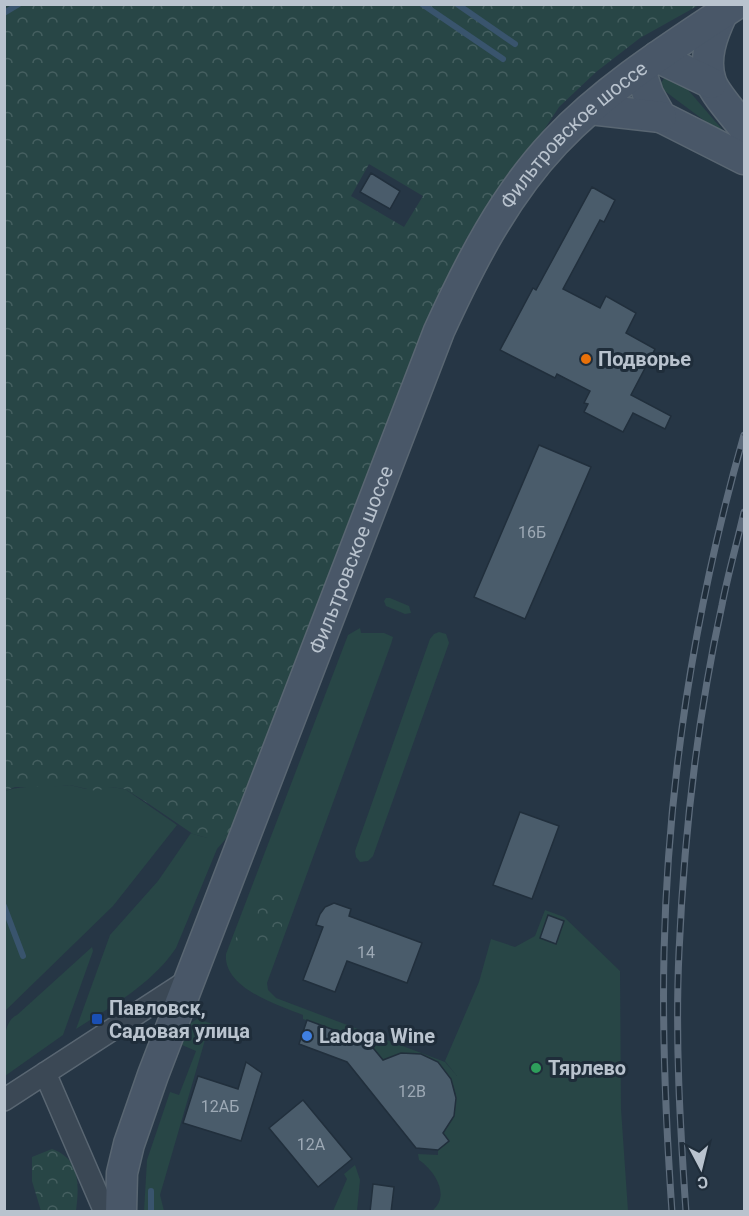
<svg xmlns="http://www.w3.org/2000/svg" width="749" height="1216" viewBox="0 0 749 1216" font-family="Roboto,sans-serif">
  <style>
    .grass { fill: #284646 }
    .forest { fill: url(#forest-crowns); fill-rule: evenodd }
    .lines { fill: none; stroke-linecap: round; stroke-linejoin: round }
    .stream { stroke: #39546d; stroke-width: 6 }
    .building { fill: #4a5c6b; stroke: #212f3c; stroke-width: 1.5 }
    .minor-casing { stroke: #596672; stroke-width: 24 }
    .secondary-casing { stroke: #596672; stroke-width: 33 }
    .minor { stroke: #3b4855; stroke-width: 21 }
    .secondary { stroke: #495768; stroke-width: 30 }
    .rail-casing { stroke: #5d6c7c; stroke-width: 7 }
    .rail { stroke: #1f2d3a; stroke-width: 4.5; stroke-dasharray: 14; stroke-linecap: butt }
    .food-dot { fill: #e8710a; stroke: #1f2d3a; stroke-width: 2 }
    .transit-dot { fill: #1a4fb4; stroke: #1f2d3a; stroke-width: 2 }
    .shop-dot { fill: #3f7fe0; stroke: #1f2d3a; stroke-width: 2 }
    .leisure-dot { fill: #2e9e5b; stroke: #1f2d3a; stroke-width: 2 }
    .labels { text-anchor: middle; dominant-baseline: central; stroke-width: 6; stroke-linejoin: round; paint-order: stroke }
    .number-label { font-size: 16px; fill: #9da9b5 }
    .street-label { font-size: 20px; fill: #b9c3ce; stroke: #1f2d3a }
    .poi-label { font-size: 20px; font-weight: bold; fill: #b9c3ce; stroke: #1f2d3a; text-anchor: start }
  </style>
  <defs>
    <pattern id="forest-crowns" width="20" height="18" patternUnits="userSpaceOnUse" patternTransform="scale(1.5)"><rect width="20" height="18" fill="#284646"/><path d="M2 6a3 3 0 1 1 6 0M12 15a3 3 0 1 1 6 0" fill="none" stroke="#455f60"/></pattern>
  </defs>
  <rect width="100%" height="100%" fill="#263645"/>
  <path class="grass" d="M665,77L683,84L733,142L662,89L661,83Z
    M386,598H390L409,606L411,613L405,614L386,606L384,601Z
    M360,628L361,633H384L393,637L391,644L267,983L268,990L276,998L445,1062L457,1076L445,1061L479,982L491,939L515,947L535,936L545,910L564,917L620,971L621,1109L628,1211H432C451,1196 435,1171 419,1160L418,1154L438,1155V1150L449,1141L443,1133C462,1103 460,1089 438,1062L383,1060L369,1043L303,1019V1015C278,1005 223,988 226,954L348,635Z
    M439,632L446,634L449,643L373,856L368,861L360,862L356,857L355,851L430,639L434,634Z
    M70,785L86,789L111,787L125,789L177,825L113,906L5,1011V791C26,784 48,788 70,785Z
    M191,833C206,839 216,840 231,833L217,849L176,948C151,985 113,1005 76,1029L110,935L158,881Z
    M92,947L93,951L63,1035L5,1076C4,1058 0,1022 17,1015Z
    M197,1019L213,1024L230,1034L224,1041L207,1033L160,1195L164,1211H144L147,1160L170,1092L179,1095L196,1051L182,1045L191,1023Z
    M355,1165L360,1180L357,1211H333L347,1179L344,1174Z"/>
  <path class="forest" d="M5,5H699L640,38L596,72L559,107L538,139L506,176L466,239L431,311L389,417L231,833L215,840L193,834L146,802L125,789L111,787L96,791L70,785L53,787H15L5,791ZM369,164L423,196L404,227L351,196Z
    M279,892L285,897C286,912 284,940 265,944C260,945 257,942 251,945C244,947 241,952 234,953L232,947L238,933H252L256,930L258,909L273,894Z
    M52,1149C81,1159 79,1186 76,1211H41L32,1181V1157Z"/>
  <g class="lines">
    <path class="stream" d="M422,4L503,59
      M457,4L515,44
      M4,13L19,4
      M4,906L23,956
      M151,1212V1191"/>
  </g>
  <path class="building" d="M371,173L400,191L390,209L360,192Z
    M592,187L615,200L604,222L600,220L563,289L600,308L606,296L636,313L626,333L655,349L631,395L671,416L665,429L633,413L623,432L584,412L588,404L584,403L590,391L557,374L555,378L500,350L533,288L536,290Z
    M539,445L591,467L525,619L474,597Z
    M520,812L559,826L532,899L493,885Z
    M334,903L351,909L349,916L422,943L407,983L347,961L335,992L303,980L323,927L316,925L320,914L325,907Z
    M548,915L564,921L556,944L540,938Z
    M307,1020L369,1043L383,1060L401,1053L421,1054L438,1062L451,1079L456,1098L454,1116L443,1133L449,1141L438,1150L416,1148L347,1062L299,1044Z
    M246,1062L262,1073L241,1141L183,1123L198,1076L238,1089Z
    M303,1100L352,1159L318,1187L269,1128Z
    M373,1184L394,1187L391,1212H370Z"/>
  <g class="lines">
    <g class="minor-casing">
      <path id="minor" d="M45,1073L105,1212
        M4,1100L190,979"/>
    </g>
    <g class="secondary-casing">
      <g id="secondary">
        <path d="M722,14C712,35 703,59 711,82C715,94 736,117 744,128"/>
        <path d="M657,57L711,83"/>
        <path d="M640,70L648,94L661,117L744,159"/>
        <path d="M590,109L661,117"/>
        <path id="s1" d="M121,1212L122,1173L129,1144L153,1075L439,331C470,263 504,196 555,142C607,87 673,46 736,4"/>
      </g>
    </g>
    <use href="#minor" class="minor"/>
    <use href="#secondary" class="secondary"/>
    <g class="rail-casing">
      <path id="rail" d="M672,1212C666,1125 662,1040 664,953C668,778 696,603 744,435
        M686,1212C680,1125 675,1039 679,952C684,836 697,719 722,605C728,574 737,543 744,512"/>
    </g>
    <use href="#rail" class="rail"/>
  </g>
  <circle class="food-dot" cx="586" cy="359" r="6"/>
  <rect class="transit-dot" x="91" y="1013" width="12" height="12" rx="3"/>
  <circle class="shop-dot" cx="307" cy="1036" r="6"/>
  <circle class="leisure-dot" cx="536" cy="1068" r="6"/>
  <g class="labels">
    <g class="number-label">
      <text x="532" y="532">16Б</text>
      <text x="366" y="952">14</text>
      <text x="412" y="1091">12В</text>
      <text x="220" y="1106">12АБ</text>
      <text x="311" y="1144">12А</text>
    </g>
    <g class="street-label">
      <text stroke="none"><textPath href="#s1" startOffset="1180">Фильтровское шоссе</textPath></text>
      <text stroke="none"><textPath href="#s1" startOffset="694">Фильтровское шоссе</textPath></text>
    </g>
    <g class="poi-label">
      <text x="598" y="359">Подворье</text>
      <text x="109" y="1008">Павловск,<tspan x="109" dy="23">Садовая улица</tspan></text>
      <text x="319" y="1036">Ladoga Wine</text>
      <text x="548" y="1068">Тярлево</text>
    </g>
  </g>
  <rect width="749" height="1216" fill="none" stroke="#b9c3ce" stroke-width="12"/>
  <g transform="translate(701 1168) rotate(173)" stroke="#1f2d3a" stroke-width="4.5" paint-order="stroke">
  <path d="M0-4.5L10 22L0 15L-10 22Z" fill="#b9c3ce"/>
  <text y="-9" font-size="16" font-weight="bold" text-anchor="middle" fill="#b9c3ce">С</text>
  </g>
</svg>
